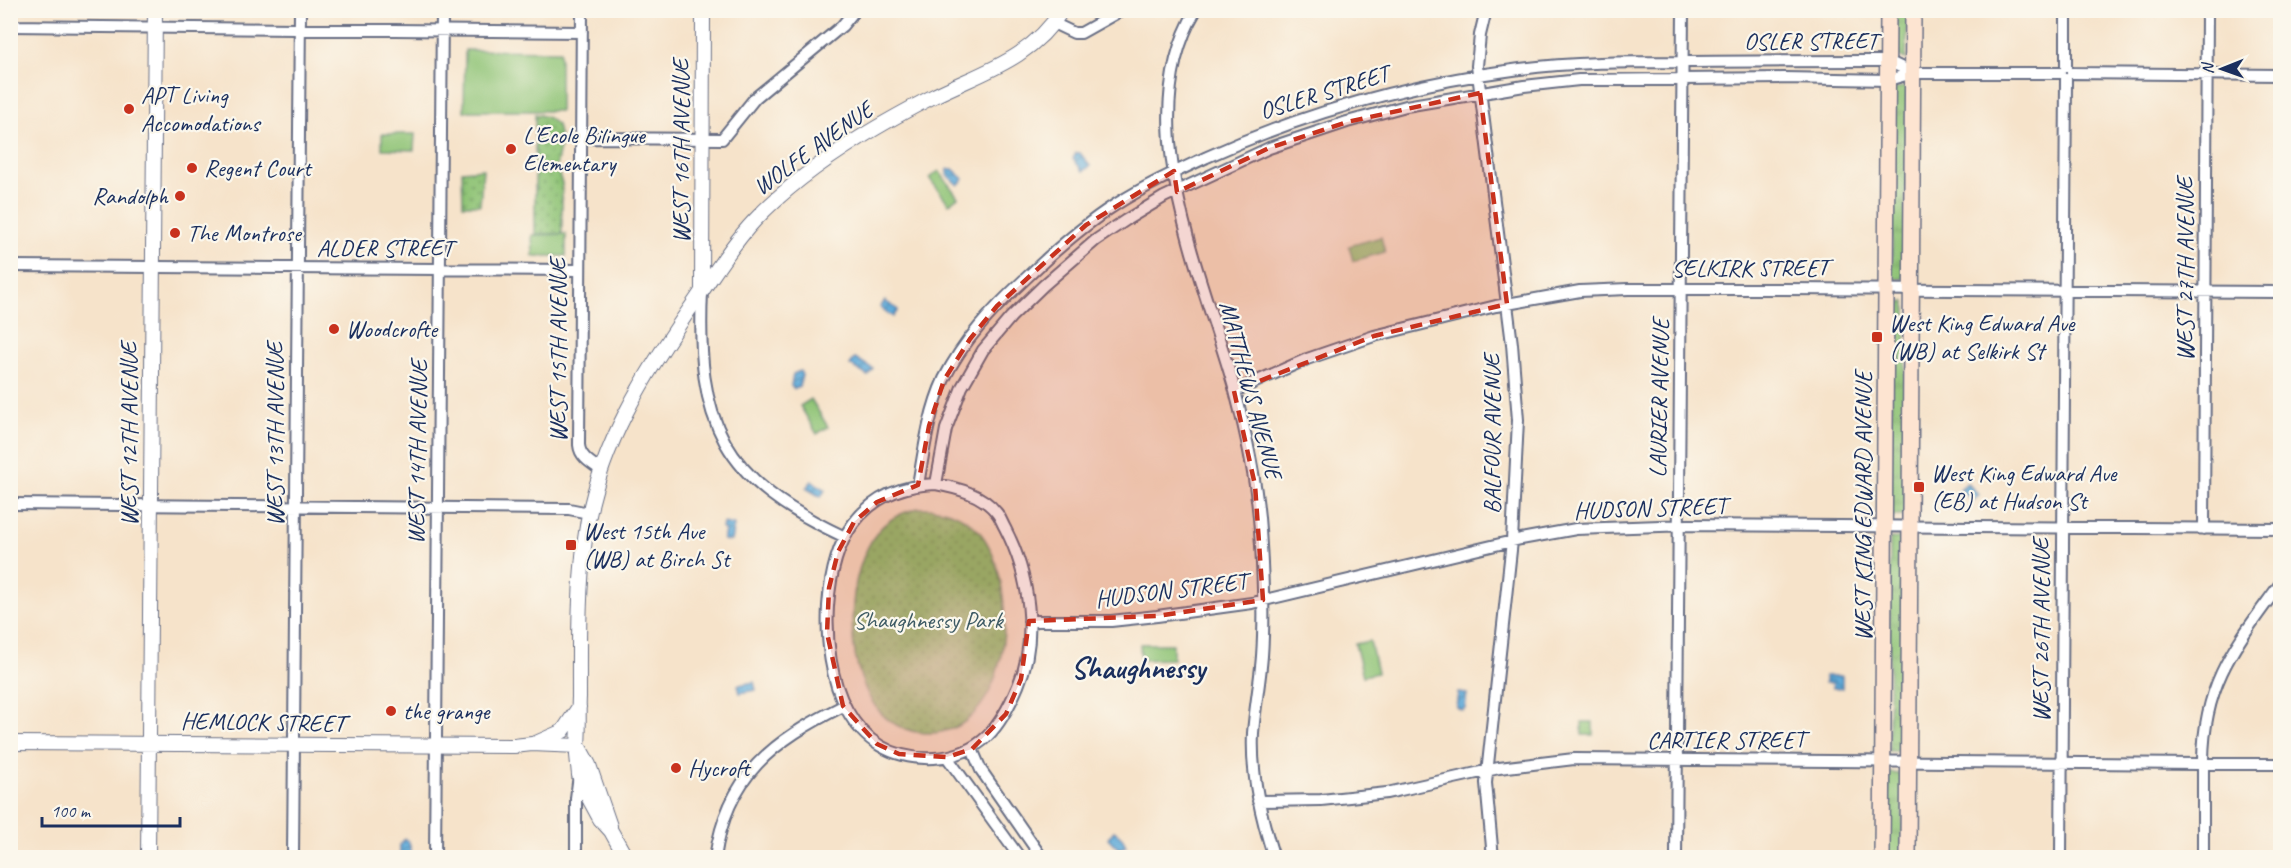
<svg xmlns="http://www.w3.org/2000/svg" width="2291" height="868" viewBox="0 0 2291 868" font-family="Caveat,sans-serif">
  <style>
    .grass { fill: url(#grass-tufts); stroke: #54796a; stroke-width: 1.5 }
    .park { fill: url(#park-dots); stroke: #54796a; stroke-width: 1.5 }
    .pitch { fill: #8ec375; stroke: #54796a; stroke-width: 1.5 }
    .water { fill: url(#water-waves); stroke: #3e6c9b; stroke-width: 1.5 }
    .lines { fill: none; stroke-linecap: round; stroke-linejoin: round }
    .minor-casing { stroke: #686e84; stroke-width: 14 }
    .tertiary-casing { stroke: #686e84; stroke-width: 16 }
    .secondary-casing { stroke: #686e84; stroke-width: 18 }
    .minor { stroke: #fff; stroke-width: 10 }
    .tertiary { stroke: #fff; stroke-width: 14 }
    .secondary { stroke: #fde4d1; stroke-width: 15 }
    .marked { fill: #c8321e; fill-opacity: 0.2; stroke: #c8321e; stroke-width: 4.5; stroke-dasharray: 12 8; stroke-linejoin: round }
    .poi-dot { fill: #c8321e; stroke: #fbf7ec; stroke-width: 2 }
    .labels { text-anchor: middle; dominant-baseline: central; stroke-width: 4.5; stroke-linejoin: round; paint-order: stroke }
    .street-label { font-size: 24px; fill: #1b2f5e; stroke: #fbf7ec }
    .poi-label { font-size: 24px; fill: #1b2f5e; stroke: #fbf7ec; text-anchor: start }
    .park-label { font-size: 24px; fill: #3e5b65; stroke: #fbf7ec }
    .district-label { font-size: 30px; font-weight: bold; fill: #1b2f5e; stroke: #fbf7ec }
  </style>
  <defs>
    <pattern id="grass-tufts" width="24" height="20" patternUnits="userSpaceOnUse" patternTransform="scale(1.5)"><rect width="24" height="20" fill="#8ec375"/><path d="M3 7l-1-3M5 7V3M7 7l1-3M15 17l-1-3M17 17v-4M19 17l1-3" fill="none" stroke="#739f63"/></pattern>
    <pattern id="park-dots" width="8" height="8" patternUnits="userSpaceOnUse" patternTransform="scale(1.5)"><rect width="8" height="8" fill="#8ec375"/><path d="M2 2h.1M6 6h.1" fill="none" stroke="#739f63" stroke-width="1.8" stroke-linecap="round"/></pattern>
    <pattern id="water-waves" width="16" height="10" patternUnits="userSpaceOnUse" patternTransform="scale(1.5)"><rect width="16" height="10" fill="#60aad8"/><path d="M0 5q4-4 8 0t8 0" fill="none" stroke="#4e8bb2"/></pattern>
  </defs>
  <rect width="100%" height="100%" fill="#fbf7ec"/>
  <filter id="ink" filterUnits="userSpaceOnUse"><feTurbulence type="fractalNoise" baseFrequency=".0167" numOctaves="2"/><feDisplacementMap in="SourceGraphic" scale="12" xChannelSelector="R" yChannelSelector="G"/><feConvolveMatrix kernelMatrix="1 2 1 2 8 2 1 2 1" color-interpolation-filters="sRGB"/></filter>
  <filter id="wash" filterUnits="userSpaceOnUse"><feTurbulence type="fractalNoise" baseFrequency=".008" numOctaves="4" result="noise"/><feDisplacementMap in="SourceGraphic" scale="24" xChannelSelector="R" yChannelSelector="G"/><feGaussianBlur stdDeviation="1.35" result="paint"/><feColorMatrix in="noise" values="0 0 0 0 0 0 0 0 0 0 0 0 0 0 0 0 0 1.4 0 .05"/><feComposite in="paint" operator="in"/></filter>
  <g filter="url(#wash)">
    <rect width="100%" height="100%" fill="#f6e3ca"/>
    <path class="grass" d="M1893,11H1908L1906,59L1895,55Z
      M1907,86L1904,279H1892V89Z
      M1892,302H1906L1905,516H1890Z
      M1890,538L1905,539L1903,751H1889Z
      M1889,773L1903,774L1902,857L1887,858Z"/>
    <path class="park" d="M535,114L547,117L557,125L560,139V148L556,167L562,183V234H535Z
      M483,169L480,205H463L462,171Z
      M918,508C940,507 960,512 976,528C1023,576 1015,738 925,733C906,732 887,723 875,706C844,663 844,572 879,530C889,518 903,512 918,508Z"/>
    <path class="pitch" d="M465,50L560,51V111H464Z
      M382,134H415L414,150L382,149Z
      M939,171L958,197L949,204L929,178Z
      M566,234V256H533L532,235Z
      M1381,237L1385,252L1353,261L1349,246Z
      M811,399L828,427L817,434L800,406Z
      M1370,641L1377,673L1363,676L1355,644Z
      M1140,644H1173V659L1141,660Z
      M1582,722H1593V735H1582Z"/>
    <path class="water" d="M1076,153H1080L1090,166L1083,171L1073,159Z
      M948,169H953L964,179L958,185L947,175Z
      M885,301L898,310L893,317L880,307Z
      M855,358L873,369L868,376L850,365Z
      M800,371L802,375L799,387L794,389L791,386L793,374Z
      M812,481L825,490L821,497L806,488Z
      M1967,483L1979,495L1973,501L1960,489Z
      M723,523L734,525L731,541L723,540L725,530L722,529Z
      M1825,676H1842V688H1833V683H1825Z
      M754,682L756,690L740,693L738,685Z
      M1458,693L1467,694L1465,708L1462,710L1456,707Z
      M1114,831L1122,837L1126,846L1119,849L1108,838Z
      M405,839C410,841 411,850 410,854L403,856L400,853V845Z"/>
  </g>
  <g filter="url(#ink)">
    <g class="lines">
      <g class="minor-casing">
        <path id="minor" d="M582,10L579,445C580,457 591,463 601,470
          M1196,10C1129,122 1204,278 1235,391C1247,437 1257,483 1260,530C1263,572 1265,614 1262,656C1260,682 1255,707 1253,733C1251,776 1261,817 1274,858
          M1486,10L1480,35L1477,66L1512,344L1518,420L1512,541L1486,783L1493,858
          M2066,10V67
          M10,22L11,10
          M1053,23L1074,33H1081L1122,10
          M10,26L582,32
          M2072,73L2280,75
          M582,138L722,139L755,98L842,26L855,10
          M10,266L580,270
          M702,291C696,424 722,480 845,537
          M1235,391L1307,359L1374,336L1496,306L1580,291L1628,289H1783L2280,292
          M936,484L946,429L962,387L983,350L1011,317L1044,285L1096,240L1126,220L1164,197L1269,148L1347,122L1406,106L1524,86L1579,80L1784,78L1888,80L1913,73H2060
          M936,484C957,488 982,494 996,512C1000,516 1002,523 1005,528C1029,574 1039,637 1018,686C1001,726 982,755 934,758C847,762 824,676 828,606C830,578 836,547 853,524C873,497 903,485 936,484Z
          M918,485C924,450 929,411 944,379C963,341 992,310 1023,281C1051,254 1082,226 1115,205C1145,186 1175,172 1207,157C1307,112 1411,83 1520,69C1573,62 1627,62 1680,62C1745,61 1810,61 1875,61H1888L1913,73
          M10,504L569,509L589,513
          M2204,529L2207,10
          M1029,621H1111L1157,616L1252,603L1521,539L1576,529L1688,525L2280,529
          M972,749L981,770L1042,858
          M947,757L1020,858
          M2203,760C2204,680 2237,644 2280,584
          M2208,764H2280
          M1258,801L1321,800L1387,793L1499,768L1574,759L2198,764
          M293,858L300,10
          M435,858L442,10
          M576,858V798L579,775
          M715,858C727,775 773,741 843,706
          M1676,858L1683,10
          M2061,858L2066,79
          M2203,858V769"/>
      </g>
      <g class="tertiary-casing">
        <path id="tertiary" d="M702,291L703,10
          M10,743L514,746L532,744L578,746
          M536,743L563,731L579,707
          M579,747L589,765L610,826
          M148,858L155,10
          M626,858L611,831L600,819L587,795L579,775L577,755C580,736 578,716 579,697C579,644 578,591 585,539C596,449 647,370 698,297C716,271 733,243 755,220C785,188 824,160 861,137C885,122 911,108 936,95C985,71 1031,59 1062,10"/>
      </g>
      <g class="secondary-casing">
        <path id="secondary" d="M1882,858L1888,10
          M1908,858L1913,10"/>
      </g>
      <use href="#minor" class="minor"/>
      <use href="#tertiary" class="tertiary"/>
      <use href="#secondary" class="secondary"/>
    </g>
  </g>
  <path class="marked" d="M1480,93L1507,304L1374,336L1234,391L1255,485L1263,600L1157,616L1029,621L1021,679L1006,714L972,749L947,757L899,754L877,744L843,706L827,633L829,588L838,552L854,522L877,502L918,485L929,426L944,380L970,339L997,306L1086,225L1174,171L1177,192L1269,148L1347,122Z"/>
  <g class="poi-dot">
    <circle cx="129" cy="109" r="6"/>
    <circle cx="511" cy="149" r="6"/>
    <circle cx="192" cy="168" r="6"/>
    <circle cx="180" cy="196" r="6"/>
    <circle cx="175" cy="233" r="6"/>
    <circle cx="334" cy="329" r="6"/>
    <rect x="1871" y="331" width="12" height="12" rx="3"/>
    <rect x="1913" y="481" width="12" height="12" rx="3"/>
    <rect x="565" y="539" width="12" height="12" rx="3"/>
    <circle cx="391" cy="711" r="6"/>
    <circle cx="676" cy="768" r="6"/>
  </g>
  <g class="labels">
    <g class="street-label">
      <text x="1811" y="41">OSLER STREET</text>
      <text transform="translate(1324 92) rotate(-17)">OSLER STREET</text>
      <text transform="translate(813 148) rotate(-36)">WOLFE AVENUE</text>
      <text transform="translate(681 151) rotate(-90)">WEST 16TH AVENUE</text>
      <text x="385" y="248">ALDER STREET</text>
      <text x="1750" y="268">SELKIRK STREET</text>
      <text transform="translate(2185 269) rotate(-90)">WEST 27TH AVENUE</text>
      <text transform="translate(558 350) rotate(-90)">WEST 15TH AVENUE</text>
      <text transform="translate(1251 390) rotate(75)">MATTHEWS AVENUE</text>
      <text transform="translate(1659 398) rotate(-89)">LAURIER AVENUE</text>
      <text transform="translate(129 434) rotate(-90)">WEST 12TH AVENUE</text>
      <text transform="translate(275 434) rotate(-90)">WEST 13TH AVENUE</text>
      <text transform="translate(1492 434) rotate(-90)">BALFOUR AVENUE</text>
      <text transform="translate(417 452) rotate(-89)">WEST 14TH AVENUE</text>
      <text transform="translate(1863 506) rotate(-90)">WEST KING EDWARD AVENUE</text>
      <text transform="translate(1650 508) rotate(-2)">HUDSON STREET</text>
      <text transform="translate(1171 590) rotate(-7)">HUDSON STREET</text>
      <text transform="translate(2041 630) rotate(-90)">WEST 26TH AVENUE</text>
      <text transform="translate(263 722) rotate(1)">HEMLOCK STREET</text>
      <text x="1726" y="740">CARTIER STREET</text>
    </g>
    <g class="poi-label">
      <text x="141" y="95">APT Living<tspan x="141" dy="28">Accomodations</tspan></text>
      <text x="523" y="135">L'Ecole Bilingue<tspan x="523" dy="28">Elementary</tspan></text>
      <text x="204" y="168">Regent Court</text>
      <text x="168" y="196" text-anchor="end">Randolph</text>
      <text x="187" y="233">The Montrose</text>
      <text x="1889" y="323">West King Edward Ave<tspan x="1889" dy="28">(WB) at Selkirk St</tspan></text>
      <text x="346" y="329">Woodcrofte</text>
      <text x="1931" y="473">West King Edward Ave<tspan x="1931" dy="28">(EB) at Hudson St</tspan></text>
      <text x="583" y="531">West 15th Ave<tspan x="583" dy="28">(WB) at Birch St</tspan></text>
      <text x="403" y="711">the grange</text>
      <text x="688" y="768">Hycroft</text>
    </g>
    <g class="park-label">
      <text x="928" y="620">Shaughnessy Park</text>
    </g>
    <g class="district-label">
      <text x="1138" y="668">Shaughnessy</text>
    </g>
  </g>
  <rect width="2291" height="868" fill="none" stroke="#fbf7ec" stroke-width="36"/>
  <g transform="translate(2222 69) rotate(269)" stroke="#fbf7ec" stroke-width="4.5" paint-order="stroke">
  <path d="M0-4.5L10 22L0 15L-10 22Z" fill="#1b2f5e"/>
  <text y="-9" font-size="16" font-weight="bold" text-anchor="middle" fill="#1b2f5e">N</text>
  </g>
  <path d="M42 817v9h138v-9" fill="none" stroke="#1b2f5e" stroke-width="3"/>
  <text x="51" y="817" font-size="18" fill="#1b2f5e" stroke="#fbf7ec" stroke-width="4.5" paint-order="stroke">100 m</text>
</svg>
